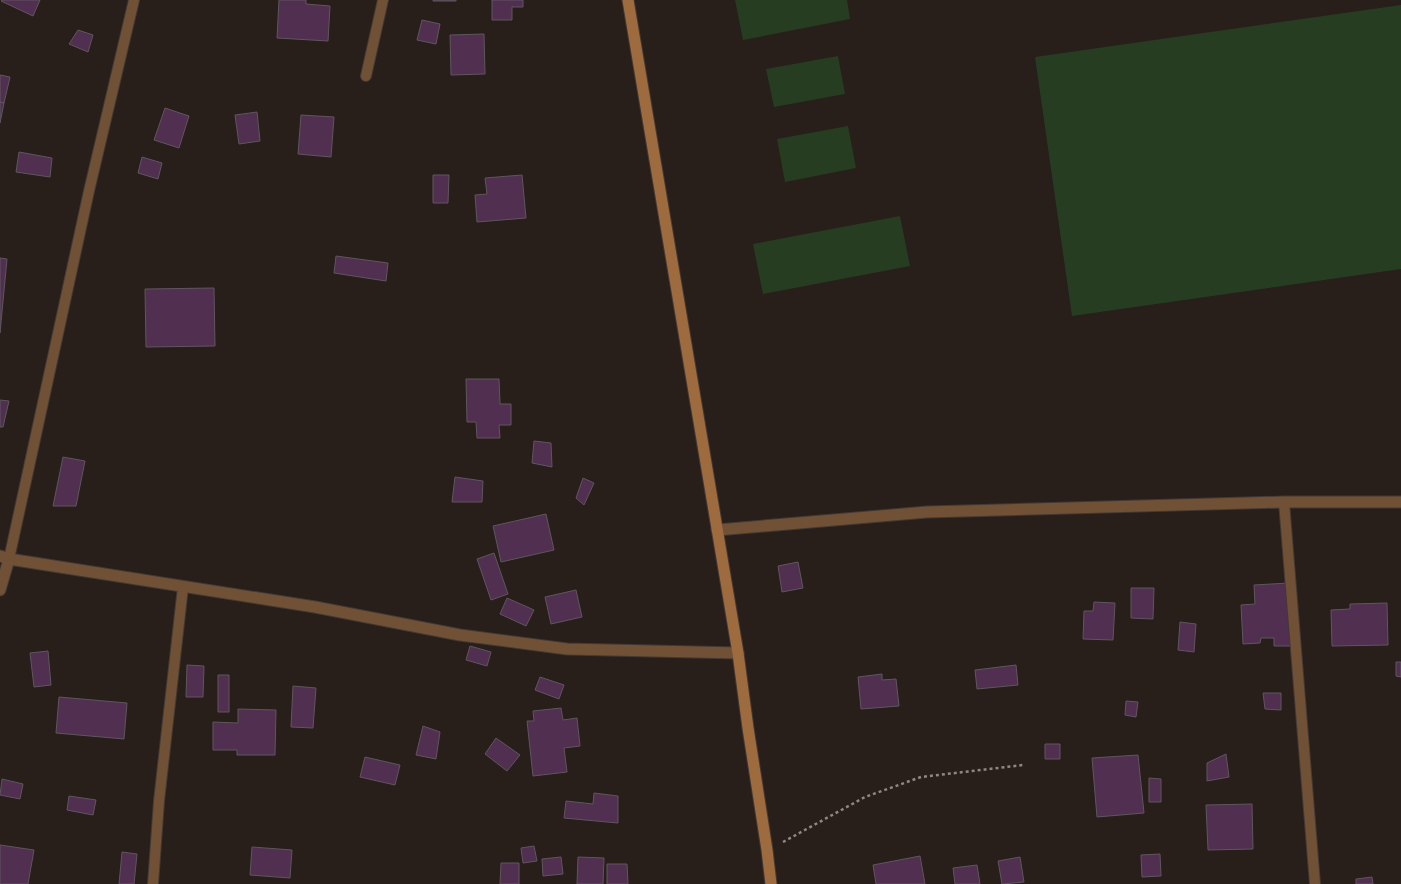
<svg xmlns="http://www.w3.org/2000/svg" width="1401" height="884" viewBox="0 0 1401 884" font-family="'Titillium Web',sans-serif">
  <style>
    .green { fill: #273d21 }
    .building { fill: #512f51; stroke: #5f565e }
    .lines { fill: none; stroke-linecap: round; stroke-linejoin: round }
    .service-casing { stroke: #433935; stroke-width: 12 }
    .minor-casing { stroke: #433935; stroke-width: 13 }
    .secondary-casing { stroke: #433935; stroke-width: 13 }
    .path { stroke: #8f8783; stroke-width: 2.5; stroke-dasharray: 3 3; stroke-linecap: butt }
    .service { stroke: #715135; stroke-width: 10 }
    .minor { stroke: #715135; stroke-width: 11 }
    .secondary { stroke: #9e6b3e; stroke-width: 11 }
  </style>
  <rect width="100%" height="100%" fill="#281e1a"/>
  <path class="green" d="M735,0H847L850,19L743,40Z
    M1401,5V269L1072,316L1035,57Z
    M838,56L845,94L774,107L766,69Z
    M848,126L856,168L785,182L777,139Z
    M900,216L910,266L763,294L753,244Z"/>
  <path class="building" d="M2,0H40L33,16L1,1Z
    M279,0H306V4L330,6L328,41L277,38Z
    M433,0H456V1H433Z
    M492,0H523V7H512V20H492Z
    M422,20L440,24L436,44L417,40Z
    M78,30L93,35L88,52L69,44Z
    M484,34L485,74L451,75L450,35Z
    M0,75L10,77L4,103L0,102Z
    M0,102L4,103L0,123Z
    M165,108L189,116L179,148L154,140Z
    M257,112L260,141L239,144L235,115Z
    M301,115L334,117L331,157L298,154Z
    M19,152L52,158L50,177L16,172Z
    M142,157L162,163L158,179L138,173Z
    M433,175H449L448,203H433Z
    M522,175L526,218L477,222L475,195L487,194L485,178Z
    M336,256L388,263L386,281L334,273Z
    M0,258L7,259L0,333Z
    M214,288L215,346L146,347L145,289Z
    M466,379H499L500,404H511V425H499L500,438H477L476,422H467Z
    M0,400L9,401L3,427H0Z
    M534,441L551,443L552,467L532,463Z
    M63,457L85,461L76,506H53Z
    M455,477L483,481L482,502H452Z
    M583,478L594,483L584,505L576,498Z
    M546,514L554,550L501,562L493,526Z
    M494,553L508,594L491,600L477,559Z
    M798,562L803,588L782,592L778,566Z
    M1289,583L1293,646H1274V638H1261L1260,643L1243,644L1241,605L1255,604L1254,585Z
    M1131,588H1154L1153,619L1131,618Z
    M576,590L582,617L551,624L545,597Z
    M507,598L534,610L526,626L500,614Z
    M1094,602L1115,603L1113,640L1083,639L1084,611H1093Z
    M1387,603L1388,645L1332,646L1331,610L1350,609V604Z
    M1180,622L1196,624L1194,652L1178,650Z
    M470,646L491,652L487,666L466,660Z
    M48,651L51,685L34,687L30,653Z
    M1396,662H1401V677L1396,676Z
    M187,665L204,666L203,697H186Z
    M1016,665L1018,685L977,689L975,670Z
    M882,674V680L896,679L899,706L861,709L858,677Z
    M218,675H229V712H218Z
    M540,677L564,685L559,699L535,690Z
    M293,686L316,688L313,728L291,727Z
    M1263,693H1281V710L1265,709Z
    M59,697L127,703L124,739L56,733Z
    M1126,701L1138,702L1136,717L1125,715Z
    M561,708L563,720L577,718L580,746L564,748L567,772L533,776L527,721H534L533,711Z
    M238,709L276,710L275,755H237V750H213V722L238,723Z
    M423,726L440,732L436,759L416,755Z
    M496,738L520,755L507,771L485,754Z
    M1045,744H1060V759H1045Z
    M1226,754L1229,777L1207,781V763Z
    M1138,755L1144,813L1097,817L1092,758Z
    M365,757L400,765L395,785L360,777Z
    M1149,778L1161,779V802H1149Z
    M2,779L23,784L20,799L0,795Z
    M594,793L618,796V823L564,818L566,801L593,804Z
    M69,796L96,800L93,815L67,810Z
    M1252,804L1253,849L1208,850L1206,805Z
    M0,845L34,850L28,884H0Z
    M534,846L537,861L523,863L521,848Z
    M252,847L292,850L290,878L250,875Z
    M122,852L137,854L134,884H119Z
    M1160,854L1161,876L1142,877L1141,855Z
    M920,856L925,884H876L873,865Z
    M561,857L563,874L543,876L542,859Z
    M578,857L604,858L603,884H577Z
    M1020,857L1024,882L1002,884L998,861Z
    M501,863H519V884H500Z
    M607,864H627L628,884H607Z
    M977,865L980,884H955L953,868Z
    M1372,877L1373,884H1356V879Z"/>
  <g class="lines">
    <g class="service-casing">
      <path id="service" d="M366,76L383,0
        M1284,502L1315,884
        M9,559L89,191L134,0
        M153,884L159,801L183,587"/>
    </g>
    <g class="minor-casing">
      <path id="minor" d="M717,530L927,512L1284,502H1401
        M0,556L9,559L315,607L460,635L567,649L738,653
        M0,590L9,559"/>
    </g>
    <g class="secondary-casing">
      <path id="secondary" d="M628,0L738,653L748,728L767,850L771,884"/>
    </g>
    <path class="path" d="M783,842L865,797L921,777L1023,765"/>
    <use href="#service" class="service"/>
    <use href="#minor" class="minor"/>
    <use href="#secondary" class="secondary"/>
  </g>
</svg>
